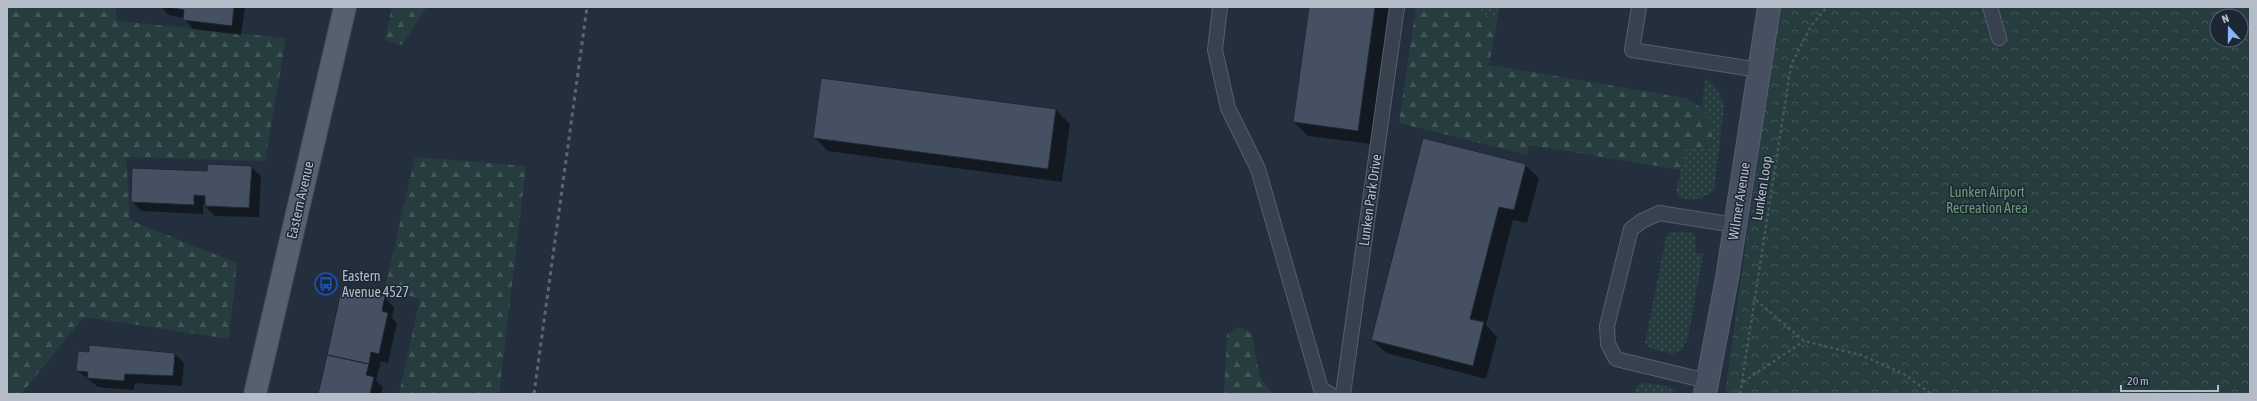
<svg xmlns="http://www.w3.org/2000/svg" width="2257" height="401" viewBox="0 0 2257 401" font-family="'Asap Condensed',sans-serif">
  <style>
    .grass { fill: url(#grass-dots) }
    .forest { fill: url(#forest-firs) }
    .park { fill: url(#park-crowns); fill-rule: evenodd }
    .shadow { fill: #0007 }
    .building { fill: #455162; stroke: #1f2835 }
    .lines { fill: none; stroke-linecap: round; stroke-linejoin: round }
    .lane-casing { stroke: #565f6c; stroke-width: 16 }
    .secondary-casing { stroke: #565f6c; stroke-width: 24 }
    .primary-casing { stroke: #414a57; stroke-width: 24 }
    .path { stroke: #44595c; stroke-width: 2.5; stroke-dasharray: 3 3; stroke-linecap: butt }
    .lane { stroke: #38414e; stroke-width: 14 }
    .secondary { stroke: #465061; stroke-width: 22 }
    .primary { stroke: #56606e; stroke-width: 22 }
    .rail { stroke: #5a6575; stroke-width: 3; stroke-dasharray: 4 4; stroke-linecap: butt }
    .labels { text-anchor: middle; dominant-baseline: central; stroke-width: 3; stroke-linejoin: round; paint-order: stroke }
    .street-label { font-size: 14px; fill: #b4bcc9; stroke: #1d2633 }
    .park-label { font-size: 14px; fill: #6b9a76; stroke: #1d2633 }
    .poi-label { font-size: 14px; fill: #b4bcc9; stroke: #1d2633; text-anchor: start }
  </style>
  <defs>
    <pattern id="grass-dots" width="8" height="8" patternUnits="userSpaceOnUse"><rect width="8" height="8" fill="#263c3f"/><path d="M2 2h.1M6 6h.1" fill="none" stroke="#435659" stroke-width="1.8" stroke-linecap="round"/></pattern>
    <pattern id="forest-firs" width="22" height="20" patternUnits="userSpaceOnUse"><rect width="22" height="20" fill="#263c3f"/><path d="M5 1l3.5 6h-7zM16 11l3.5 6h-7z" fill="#435659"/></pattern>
    <pattern id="park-crowns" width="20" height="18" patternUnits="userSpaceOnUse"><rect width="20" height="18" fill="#263c3f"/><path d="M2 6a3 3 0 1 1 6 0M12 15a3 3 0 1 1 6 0" fill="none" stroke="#435659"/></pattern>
  </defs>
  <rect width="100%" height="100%" fill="#242f3e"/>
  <path class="grass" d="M1474,7H1499L1497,22Z
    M1705,78L1714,85L1719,92L1724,106L1714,190C1702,200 1694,201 1680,198L1676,193L1686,146L1711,149L1714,125L1702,108Z
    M1669,232H1691L1695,235L1696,253L1703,254L1688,338L1681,350L1672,354L1650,348L1645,343L1666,237Z
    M1643,382L1670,387L1675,391V394H1634L1636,388Z"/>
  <path class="forest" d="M7,7H116L117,21L286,38L265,161L126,157L130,220L237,263L229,339L84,317L21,394H7Z
    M392,7H427L402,45L385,40Z
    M1416,7H1474L1497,22L1489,65L1686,98L1702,108L1714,125L1711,149L1686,146L1681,170L1529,145L1527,155L1399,123Z
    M415,157L526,166L499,394H399L420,299L385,288Z
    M1238,327L1252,333L1260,378L1272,394H1224L1227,334Z"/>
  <path class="park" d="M1781,7H2250V394H1725L1766,99ZM2217,16H2241V40H2217Z"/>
  <path class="shadow" d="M161,7H245L241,35L193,29L184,18L169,15Z
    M1310,7H1390L1372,144L1308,136L1294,122Z
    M1056,110L1070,124L1062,182L828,151L814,137Z
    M1525,165L1539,178L1527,223L1513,220L1486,325L1497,337L1486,379L1386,353L1372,340Z
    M251,167L261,176L259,217L215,216L203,204V214L141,211L132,201Z
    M384,297L394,307L392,318L397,323L388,363L381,361L376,381L383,387L381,394H319Z
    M174,353L184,363L182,386L135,383L133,390L98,387L77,370Z"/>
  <path class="building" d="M169,7H234L232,26L183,20L184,10Z
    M1309,7H1375L1358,131L1293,122Z
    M821,78L1056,109L1048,169L813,138Z
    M1423,138L1526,164L1514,210L1499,207L1470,319L1484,322L1473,366L1371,340Z
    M208,164L252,166L249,208L205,206V196L194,195V205L131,202L132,168L207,171Z
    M342,286L385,296L382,311L388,313L379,354L371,352L369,364L327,355Z
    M89,345L175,353L173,376L125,374L124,381L87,378L88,372L76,371L78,351L89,352Z
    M327,355L369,364L366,375L374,377L370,394H318Z"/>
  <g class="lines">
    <g class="lane-casing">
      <path id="lane" d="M1220,7L1215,50L1228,108L1258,169L1321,389L1330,394
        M1639,7L1632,50L1759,70
        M1990,7L1999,38
        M1707,381L1616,359L1608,344L1607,326L1631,229L1642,221L1659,213L1735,225
        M1343,394L1397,7"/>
    </g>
    <g class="secondary-casing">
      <path id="secondary" d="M1705,394L1727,278L1769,7"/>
    </g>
    <g class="primary-casing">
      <path id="primary" d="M255,394L345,7"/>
    </g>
    <path class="path" d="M1756,300L1804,341L1861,355L1904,374L1931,394
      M1743,382L1804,341
      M1740,394L1791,65L1811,26L1827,7"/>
    <use href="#lane" class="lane"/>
    <use href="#secondary" class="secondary"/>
    <use href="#primary" class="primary"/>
    <path class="rail" d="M534,394L587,7"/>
  </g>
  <defs>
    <g id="bus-ring" transform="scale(1.15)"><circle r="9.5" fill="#1d2633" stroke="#1a4fb4" stroke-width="1.5"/><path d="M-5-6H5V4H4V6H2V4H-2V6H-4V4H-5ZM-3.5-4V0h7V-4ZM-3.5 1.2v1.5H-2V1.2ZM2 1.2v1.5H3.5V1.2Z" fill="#1a4fb4"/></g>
  </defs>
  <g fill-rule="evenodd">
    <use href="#bus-ring" x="326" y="284"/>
  </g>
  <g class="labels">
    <g class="street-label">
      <text transform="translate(1762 188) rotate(-81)">Lunken Loop</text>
      <text transform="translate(300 200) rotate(-77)">Eastern Avenue</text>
      <text transform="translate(1370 200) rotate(-82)">Lunken Park Drive</text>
      <text transform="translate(1739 201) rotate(-81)">Wilmer Avenue</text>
    </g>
    <g class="park-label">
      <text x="1987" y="192">Lunken Airport<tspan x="1987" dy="16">Recreation Area</tspan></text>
    </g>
    <g class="poi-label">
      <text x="342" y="276">Eastern<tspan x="342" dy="16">Avenue 4527</tspan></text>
    </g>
  </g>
  <rect width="2257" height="401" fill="none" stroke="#b4bcc9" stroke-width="16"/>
  <g transform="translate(2229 28) rotate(339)"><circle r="19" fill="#1d2633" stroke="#59626f"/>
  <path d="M0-3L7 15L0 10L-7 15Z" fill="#8ab4f8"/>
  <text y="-6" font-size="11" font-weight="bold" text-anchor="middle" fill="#b4bcc9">N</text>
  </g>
  <path d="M2121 385v6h97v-6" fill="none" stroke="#b4bcc9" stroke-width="2"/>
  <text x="2127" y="385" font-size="12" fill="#b4bcc9" stroke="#1d2633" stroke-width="3" paint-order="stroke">20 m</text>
</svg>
